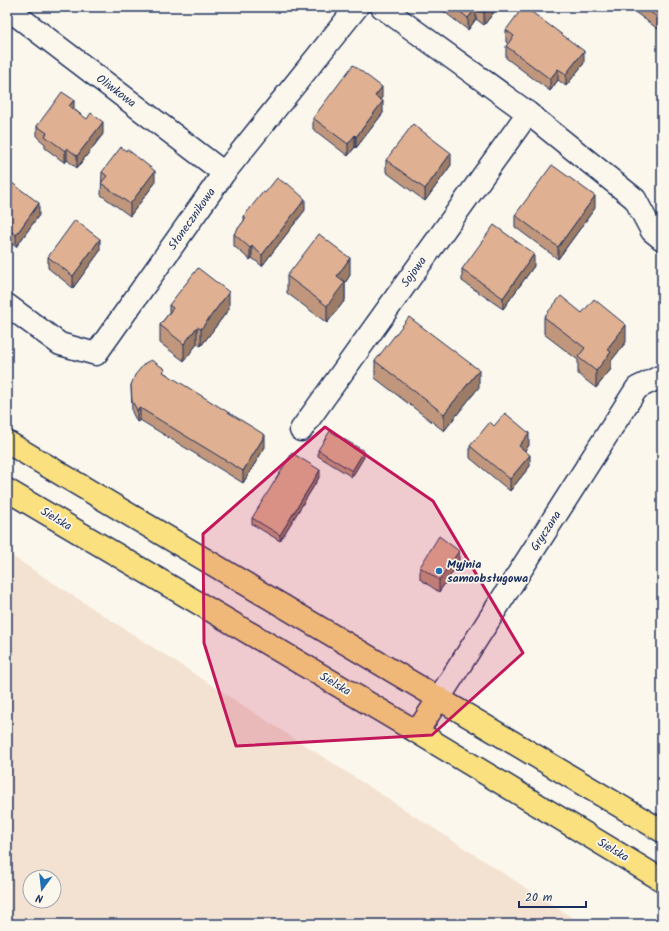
<svg xmlns="http://www.w3.org/2000/svg" width="669" height="931" viewBox="0 0 669 931" font-family="Kalam,sans-serif">
  <style>
    .built { fill: #f3e2d1; fill-rule: evenodd }
    .lines { fill: none; stroke-linecap: round; stroke-linejoin: round }
    .minor-casing { stroke: #1b2f5e; stroke-width: 25 }
    .major-casing { stroke: #1b2f5e; stroke-width: 25 }
    .minor { stroke: #fbf7ec; stroke-width: 22 }
    .major { stroke: #fbe080; stroke-width: 22 }
    .wall { fill: #c0977d; stroke: #1b2f5e }
    .shaded-wall { fill: #9c7b66; stroke: #1b2f5e }
    .building { fill: #dfb091; stroke: #1b2f5e }
    .marked { fill: #c2185b; fill-opacity: 0.2; stroke: #c2185b; stroke-width: 3; stroke-linejoin: round }
    .poi-dot { fill: #1f6fb2; stroke: #fbf7ec; stroke-width: 1.5 }
    .labels { text-anchor: middle; dominant-baseline: central; stroke-width: 3.5; stroke-linejoin: round; paint-order: stroke }
    .street-label { font-size: 12px; fill: #1b2f5e; stroke: #fbf7ec }
    .poi-label { font-size: 12px; font-weight: bold; fill: #1b2f5e; stroke: #fbf7ec; text-anchor: start }
  </style>
  <rect width="100%" height="100%" fill="#fbf7ec"/>
  <filter id="ink" filterUnits="userSpaceOnUse"><feTurbulence type="fractalNoise" baseFrequency=".025" numOctaves="2"/><feDisplacementMap in="SourceGraphic" scale="8" xChannelSelector="R" yChannelSelector="G"/><feConvolveMatrix kernelMatrix="1 2 1 2 8 2 1 2 1" color-interpolation-filters="sRGB"/></filter>
  <g filter="url(#ink)">
    <path class="built" d="M7,553L582,924H7ZM30,877H54V901H30Z"/>
    <g class="lines">
      <g class="minor-casing">
        <path id="minor" d="M382,7L528,113L635,199L652,231L662,239
          M7,8L224,173
          M7,305L60,344L96,354L224,173L357,7
          M301,430L528,113
          M439,698L637,388L662,376"/>
      </g>
      <g class="major-casing">
        <path id="major" d="M7,442L662,831
          M7,490L417,732L662,880
          M417,732L439,698"/>
      </g>
      <use href="#minor" class="minor"/>
      <use href="#major" class="major"/>
    </g>
    <path class="wall" d="M438,7H498L484,25L476,19L468,30Z
      M628,7H662V32Z
      M506,30L584,63L566,86L558,80L550,91L506,58V46L508,44L506,42Z
      M382,99L381,100L383,113L356,148L355,147L348,156L313,129V118Z
      M74,109L103,134L77,168L67,160L65,163L45,148V144L37,137V126Z
      M386,160L451,165L425,201L386,172Z
      M102,172L155,183L130,216L101,195Z
      M7,180L39,215L16,247L7,240Z
      M265,193L305,210L262,266L252,258L250,260L234,246V234L244,221V216Z
      M595,208L558,259L515,227V215Z
      M100,251L73,288L48,268V257Z
      M534,266L503,309L462,281V269Z
      M350,275L345,283V300L327,323L287,293V276Z
      M169,305L229,309L201,346L197,344L184,361L160,343V325L169,313Z
      M582,313L626,342L611,361V369L596,388L578,374V360L544,334V317Z
      M375,361L479,387L444,431L375,378Z
      M165,373L265,447L243,483L140,420L137,422L132,412L131,385Z
      M494,426L529,445L525,451L530,466L510,491L470,458V446Z
      M318,450L364,457L352,477L318,456Z
      M320,476L280,541L252,524V518Z
      M459,563L439,592L420,579V567Z"/>
    <path class="shaded-wall" d="M489,7H498L484,25V13Z
      M476,8V19L468,30V18Z
      M584,51V63L566,86V74Z
      M558,69V80L550,91V79Z
      M382,87V99L375,107V96Z
      M74,100V112L69,106Z
      M383,101V113L356,148V137Z
      M103,122V134L77,168V156Z
      M355,135V147L348,156V144Z
      M67,148V160L65,163V151Z
      M451,153V165L425,201V189Z
      M155,171V183L130,216V204Z
      M595,196V208L558,259V247Z
      M305,199V210L262,266V255Z
      M39,203V215L16,247V235Z
      M100,239V251L73,288V276Z
      M252,246V258L250,260V248Z
      M534,254V266L503,309V298Z
      M350,258V275L345,283V300L327,323V306L337,276Z
      M229,292V309L201,346V329Z
      M626,325V342L611,361V369L596,388V371L607,349Z
      M197,327V344L184,361V344Z
      M479,370V387L444,431V414Z
      M140,408V420L137,422V410Z
      M529,433V445L519,458V446Z
      M265,435V447L243,483V471Z
      M364,451V457L352,477V471Z
      M530,455V466L510,491V479Z
      M320,470V476L280,541V535Z
      M459,551V563L439,592V580Z"/>
    <path class="building" d="M454,7H489L484,13L476,8L468,18Z
      M523,7H525L584,51L566,74L558,69L550,79L506,46L514,36L506,30Z
      M644,7H662V21Z
      M353,65L382,87L375,96L383,101L356,137L355,135L348,144L313,118Z
      M62,92L74,100L69,106L87,119L91,113L103,122L77,156L67,148L65,151L45,136L47,133L37,126Z
      M413,124L451,153L425,189L386,160Z
      M121,147L126,151L127,149L155,171L130,204L101,183L107,176L102,172Z
      M552,165L595,196L558,247L515,215Z
      M277,178L286,184L287,183L305,199L262,255L252,246L250,248L234,234L246,218L244,216L263,192L265,193Z
      M7,180H8L39,203L16,235L7,229Z
      M75,220L100,239L73,276L48,257Z
      M494,225L534,254L503,298L462,269Z
      M319,234L350,258L337,276L345,282L327,306L287,276Z
      M198,268L229,292L201,329L197,327L184,344L160,325L173,308L169,305Z
      M561,296L582,313L594,299L626,325L607,349L611,352L596,371L578,357L585,348L544,317Z
      M409,317L479,370L444,414L375,361Z
      M151,360L165,369L163,372L265,435L243,471L140,408L137,410L132,401L131,385L135,375L145,363Z
      M505,413L529,433L519,446L530,455L510,479L470,446L490,422L494,426Z
      M330,431L364,451L352,471L318,450Z
      M292,453L320,470L280,535L252,518Z
      M439,536L459,551L439,580L420,567Z"/>
  </g>
  <path class="marked" d="M325,427L433,501L523,653L432,735L236,746L204,643L203,534Z"/>
  <circle class="poi-dot" cx="439" cy="571" r="4"/>
  <g class="labels">
    <g class="street-label">
      <text transform="translate(116 91) rotate(37)">Oliwkowa</text>
      <text transform="translate(192 219) rotate(-55)">Słonecznikowa</text>
      <text transform="translate(414 272) rotate(-54)">Sojowa</text>
      <text transform="translate(56 519) rotate(31)">Sielska</text>
      <text transform="translate(546 531) rotate(-57)">Gryczana</text>
      <text transform="translate(335 684) rotate(31)">Sielska</text>
      <text transform="translate(613 850) rotate(31)">Sielska</text>
    </g>
    <g class="poi-label">
      <text x="447" y="564">Myjnia<tspan x="447" dy="14">samoobsługowa</tspan></text>
    </g>
  </g>
  <rect width="669" height="931" fill="none" stroke="#fbf7ec" stroke-width="24"/>
  <rect x="12" y="12" width="645" height="907" fill="none" stroke="#1b2f5e" stroke-width="1.5" filter="url(#ink)"/>
  <g transform="translate(42 889) rotate(195)"><circle r="19" fill="#fbf7ec" stroke="#a1a7b3"/>
  <path d="M0-3L7 15L0 10L-7 15Z" fill="#1f6fb2"/>
  <text y="-6" font-size="11" font-weight="bold" text-anchor="middle" fill="#1b2f5e">N</text>
  </g>
  <path d="M519 901v6h67v-6" fill="none" stroke="#1b2f5e" stroke-width="2"/>
  <text x="525" y="901" font-size="12" fill="#1b2f5e" stroke="#fbf7ec" stroke-width="3" paint-order="stroke">20 m</text>
</svg>
